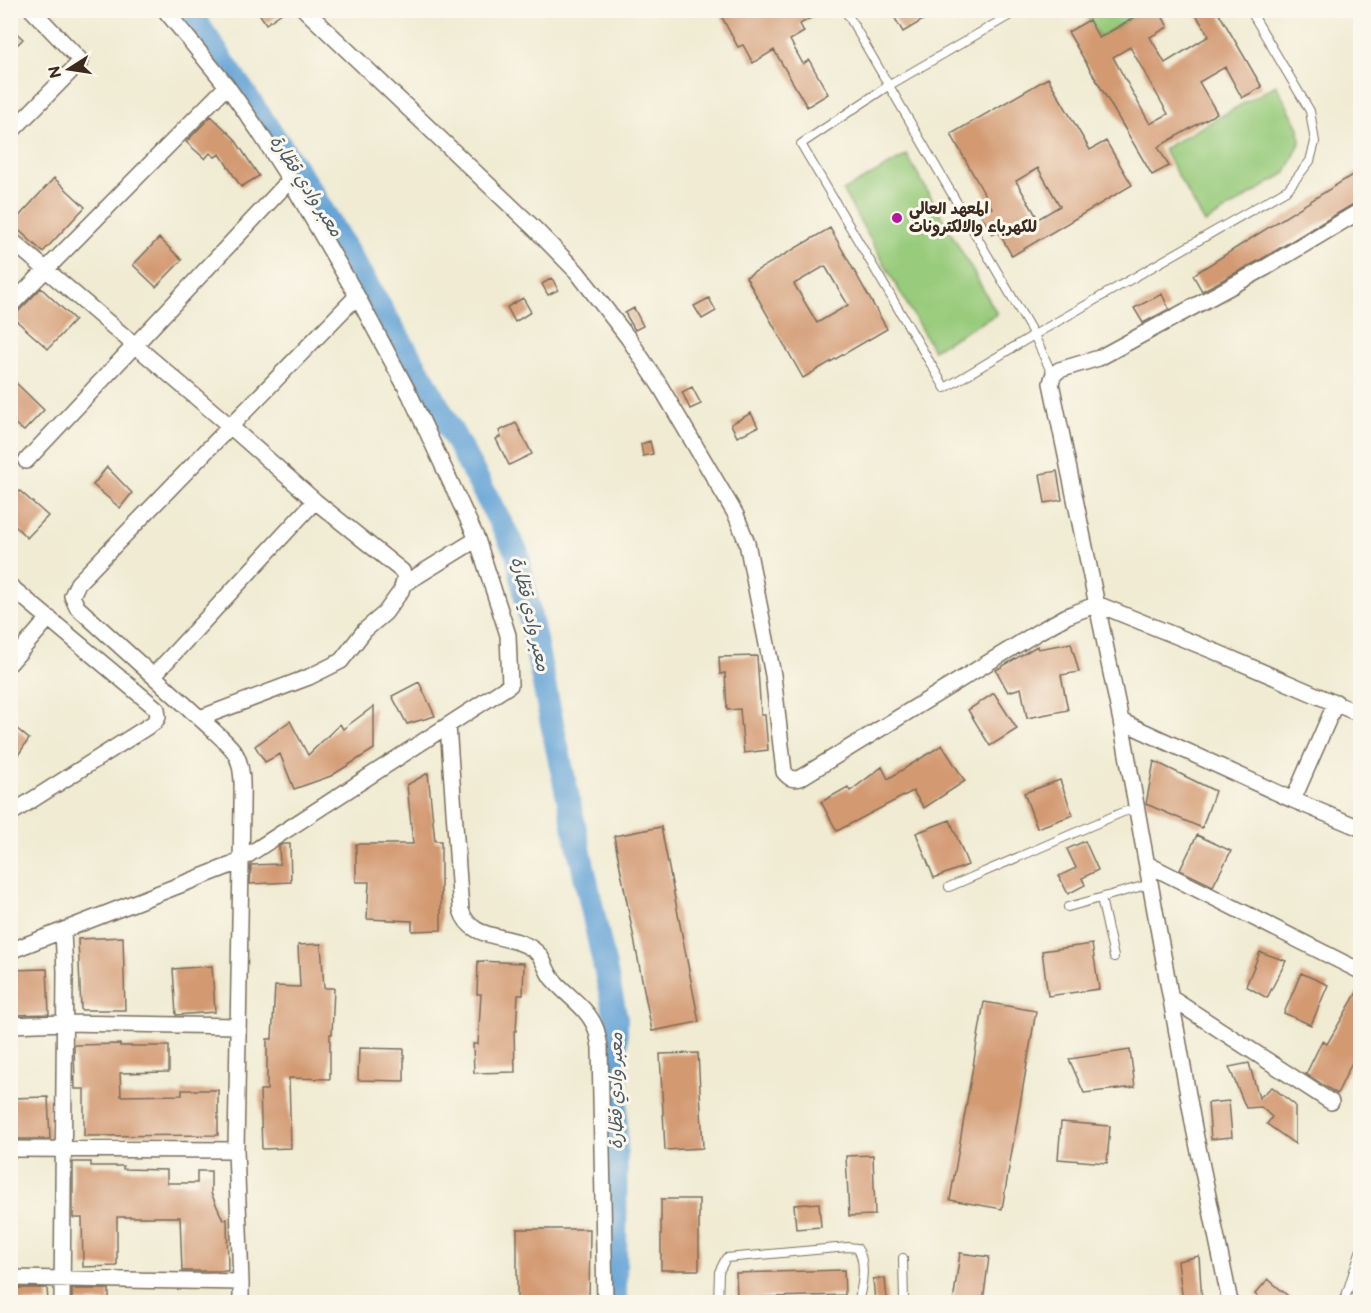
<svg xmlns="http://www.w3.org/2000/svg" width="1371" height="1313" viewBox="0 0 1371 1313" font-family="'Balsamiq Sans','Playpen Sans Arabic',sans-serif">
  <style>
    .green { fill: #98cb7c; stroke: #6a7a4d; stroke-width: 1.5 }
    .lines { fill: none; stroke-linecap: round; stroke-linejoin: round }
    .river { stroke: #64a3d6; stroke-width: 24 }
    .building { fill: #d39a72; fill-rule: evenodd }
    .service-casing { stroke: #7a6e5d; stroke-width: 10 }
    .minor-casing { stroke: #7a6e5d; stroke-width: 18 }
    .service { stroke: #fff; stroke-width: 8 }
    .minor { stroke: #fff; stroke-width: 15 }
    .poi-dot { fill: #b5179e; stroke: #fbf7ec; stroke-width: 2 }
    .labels { text-anchor: middle; dominant-baseline: central; stroke-width: 6; stroke-linejoin: round; paint-order: stroke }
    .poi-label { font-size: 16px; font-weight: bold; fill: #3b2a1e; stroke: #fbf7ec; text-anchor: start }
    .water-label { font-size: 18px; font-style: italic; fill: #4b5a68; stroke: #fbf7ec }
  </style>
  <rect width="100%" height="100%" fill="#fbf7ec"/>
  <filter id="ink" filterUnits="userSpaceOnUse"><feTurbulence type="fractalNoise" baseFrequency=".0167" numOctaves="2"/><feDisplacementMap in="SourceGraphic" scale="12" xChannelSelector="R" yChannelSelector="G"/><feConvolveMatrix kernelMatrix="1 2 1 2 8 2 1 2 1" color-interpolation-filters="sRGB"/></filter>
  <filter id="wash" filterUnits="userSpaceOnUse"><feTurbulence type="fractalNoise" baseFrequency=".008" numOctaves="4" result="noise"/><feDisplacementMap in="SourceGraphic" scale="24" xChannelSelector="R" yChannelSelector="G"/><feGaussianBlur stdDeviation="1.35" result="paint"/><feColorMatrix in="noise" values="0 0 0 0 0 0 0 0 0 0 0 0 0 0 0 0 0 1.4 0 .05"/><feComposite in="paint" operator="in"/></filter>
  <g filter="url(#wash)">
    <rect width="100%" height="100%" fill="#f0ebd2"/>
    <path class="green" d="M1084,11H1145L1099,37Z
      M1276,85L1299,128L1300,143L1286,173L1205,223L1163,149Z
      M907,155L997,314L933,350L843,191Z"/>
    <g class="lines">
      <path class="river" d="M188,10L310,190L426,384L517,553L555,738L616,1018L615,1302"/>
    </g>
    <g id="blocks">
      <path class="building" d="M257,10H286L266,24Z
        M718,10H824L800,24L804,32L790,40L803,64L809,60L828,94L807,107L774,50L753,63L743,45L738,47Z
        M890,10H940L903,32Z
        M1147,10H1159L1168,27L1150,37L1165,63L1209,36L1193,10H1217L1262,87L1242,98L1225,67L1199,82L1217,113L1158,147L1169,166L1152,175L1068,32L1089,20L1099,38ZM1130,47L1168,114L1150,124L1113,57Z
        M10,27L23,39L10,52Z
        M1048,78L1090,150L1106,141L1132,185L1012,256L998,231L992,234L981,214L992,208L951,134ZM1038,168L1060,206L1038,219L1016,181Z
        M211,116L234,138L259,176L241,187L220,154L215,157L210,153L205,159L186,142Z
        M1360,170V201L1355,203L1260,260L1202,291L1193,275Z
        M54,178L85,207L43,252L12,224Z
        M830,228L887,329L803,378L746,277ZM825,266L848,305L817,323L794,284Z
        M159,238L182,260L156,287L133,265Z
        M552,278L558,290L548,295L542,284Z
        M41,288L75,320L48,349L11,316L17,313Z
        M1162,294L1169,309L1143,323L1134,308Z
        M523,298L531,312L515,322L507,307Z
        M709,298L716,311L702,319L694,306Z
        M634,308L643,326L635,330L625,313Z
        M10,377L44,410L24,431L10,420Z
        M692,387L701,404L690,409L682,392Z
        M751,413L758,427L737,437L731,424Z
        M516,423L532,454L509,465L496,439L501,436L499,431Z
        M650,441L653,454L643,456L641,444Z
        M107,467L132,493L120,508L93,485Z
        M1057,471L1062,500L1045,503L1040,474Z
        M20,491L48,516L27,538L10,521V500Z
        M1071,643L1079,672L1061,675L1068,710L1027,718L1021,688L1008,692L996,670L1037,646L1038,649Z
        M757,656L761,715H765L768,750L744,753L740,709L727,710L725,673L720,674L719,657Z
        M419,682L435,716L407,724L392,696Z
        M994,693L1017,729L990,746L968,710Z
        M374,706V749L331,776L294,789L280,754L265,762L255,746L290,721L308,755L340,724L343,729Z
        M10,723L29,739L10,767Z
        M942,745L965,781L924,808L913,791L837,831L821,802L848,787L850,791L882,767L888,779Z
        M1154,761L1215,791L1202,828L1146,804Z
        M428,773L435,841H441V930L412,931V921L367,919L369,882H356V844H413L407,785Z
        M1060,780L1073,815L1037,828L1024,793Z
        M950,820L968,865L934,878L916,833Z
        M661,827L699,1022L652,1031L614,836Z
        M1197,835L1231,851L1213,886L1180,870Z
        M1085,841L1098,870L1082,878L1085,885L1068,894L1059,876L1076,868L1067,849Z
        M283,844H290L291,882L250,884L251,865L280,864L279,846Z
        M123,937L125,1010H81L78,939Z
        M321,944L324,988H334L332,1034H330V1079L289,1078L291,1148L262,1149L260,1090H267V1039H272L275,986L300,987L298,945Z
        M1092,944L1099,989L1048,996L1042,951Z
        M1260,952L1286,961L1267,998L1246,986Z
        M478,961L524,963L523,995H518L516,1031H514L515,1072L474,1073L473,1044H478L481,994H477Z
        M212,966L215,1012L176,1015L173,969Z
        M47,969L49,1014L10,1015V970Z
        M1301,973L1328,985L1311,1025L1284,1013Z
        M1360,987V1046L1337,1094L1306,1074L1322,1041L1327,1044Z
        M984,1002L1036,1011L1002,1209L950,1200Z
        M120,1044V1046H169V1072L120,1073L121,1096L182,1095V1090H218V1135L84,1136V1089H75L74,1045Z
        M359,1048L404,1049V1081L358,1080Z
        M1130,1050L1135,1087L1084,1093L1069,1059Z
        M698,1053L703,1148L665,1150L660,1054Z
        M1249,1063L1259,1098L1272,1087L1295,1105V1144L1267,1124L1272,1117L1261,1107L1246,1108L1229,1067Z
        M48,1097L50,1139H10V1098Z
        M1229,1101L1232,1137L1211,1139L1208,1103Z
        M1061,1122L1110,1126L1107,1163L1058,1159Z
        M873,1155L875,1215L849,1216L846,1156Z
        M73,1162H91V1166H123V1169L167,1170V1183H197V1171H211V1193L223,1220L227,1219L228,1271H182L180,1217H117V1266L83,1267L82,1218H73Z
        M661,1199H699V1270H661Z
        M819,1203L821,1227L796,1229L794,1205Z
        M517,1229H590L589,1302H517Z
        M960,1253L989,1257L983,1302H953Z
        M1199,1256L1202,1302H1183L1178,1261Z
        M844,1270L845,1295L737,1298L736,1273Z
        M885,1278L887,1302H875L873,1279Z
        M1268,1279L1295,1302H1263L1255,1294Z
        M10,1288H47L48,1302H10Z
        M72,1289H109V1302H72Z"/>
    </g>
  </g>
  <g filter="url(#ink)">
    <use href="#blocks" fill-opacity="0" stroke="#7a6e5d" stroke-width="1.5"/>
    <g class="lines">
      <g class="service-casing">
        <path id="service" d="M845,10L1034,335L1288,189L1310,161L1315,142L1310,111L1250,10
          M1019,10L888,86L801,144L945,388L1034,335L1053,376
          M949,887L1123,812L1136,809
          M1101,898L1114,957
          M1068,907L1150,884
          M903,1258L904,1302
          M718,1302L719,1272L726,1258L848,1247L857,1248C867,1261 862,1288 858,1302
          M1344,1302L1360,1252"/>
      </g>
      <g class="minor-casing">
        <path id="minor" d="M305,10L534,228L577,272L629,339L660,386L736,515L747,543L773,675L784,772C789,778 792,780 800,778L1038,632L1067,616L1097,604L1216,652L1360,714
          M10,133L81,61L32,10
          M10,239L231,427L315,501L402,571L405,577L401,591L385,613L365,630L341,661L309,677L200,718
          M10,306L227,86
          M26,461L290,180
          M404,584L477,539
          M10,586L157,709L158,717L155,722L10,814
          M10,663L49,618
          M154,675L315,501
          M1121,721L1293,800L1360,828
          M448,725L461,910C471,943 510,932 534,950C543,956 545,968 551,977C565,995 588,1007 596,1029C598,1035 599,1042 600,1047L605,1302
          M1293,800L1336,702
          M1147,864L1360,971
          M10,951L234,864L510,685L508,635L477,539L410,395L357,296L290,180L258,130L227,86L165,10
          M1171,998L1331,1102
          M10,1025L64,1023L238,1026
          M10,1149L236,1150
          M10,1278L241,1282
          M62,1302L65,971L63,932
          M241,1302V1282L236,1150L242,807C242,790 244,768 235,753C230,745 221,738 214,731L77,607L72,596L78,583L357,296
          M1230,1302L1194,1128L1121,721L1051,383L1053,376L1059,370L1099,358L1265,268L1360,211"/>
      </g>
      <use href="#service" class="service"/>
      <use href="#minor" class="minor"/>
    </g>
  </g>
  <circle class="poi-dot" cx="897" cy="218" r="6"/>
  <g class="labels">
    <g class="poi-label">
      <text x="909" y="209">المعهد العالي<tspan x="909" dy="18">للكهرباء والالكترونات</tspan></text>
    </g>
    <g class="water-label">
      <text transform="translate(306 186) rotate(57)">معبر وادي قطّارة</text>
      <text transform="translate(530 614) rotate(77)">معبر وادي قطّارة</text>
      <text transform="translate(616 1091) rotate(-90)">معبر وادي قطّارة</text>
    </g>
  </g>
  <rect width="1371" height="1313" fill="none" stroke="#fbf7ec" stroke-width="36"/>
  <g transform="translate(69 69) rotate(258)" stroke="#fbf7ec" stroke-width="4.5" paint-order="stroke">
  <path d="M0-4.5L10 22L0 15L-10 22Z" fill="#3b2a1e"/>
  <text y="-9" font-size="16" font-weight="bold" text-anchor="middle" fill="#3b2a1e">N</text>
  </g>
</svg>
